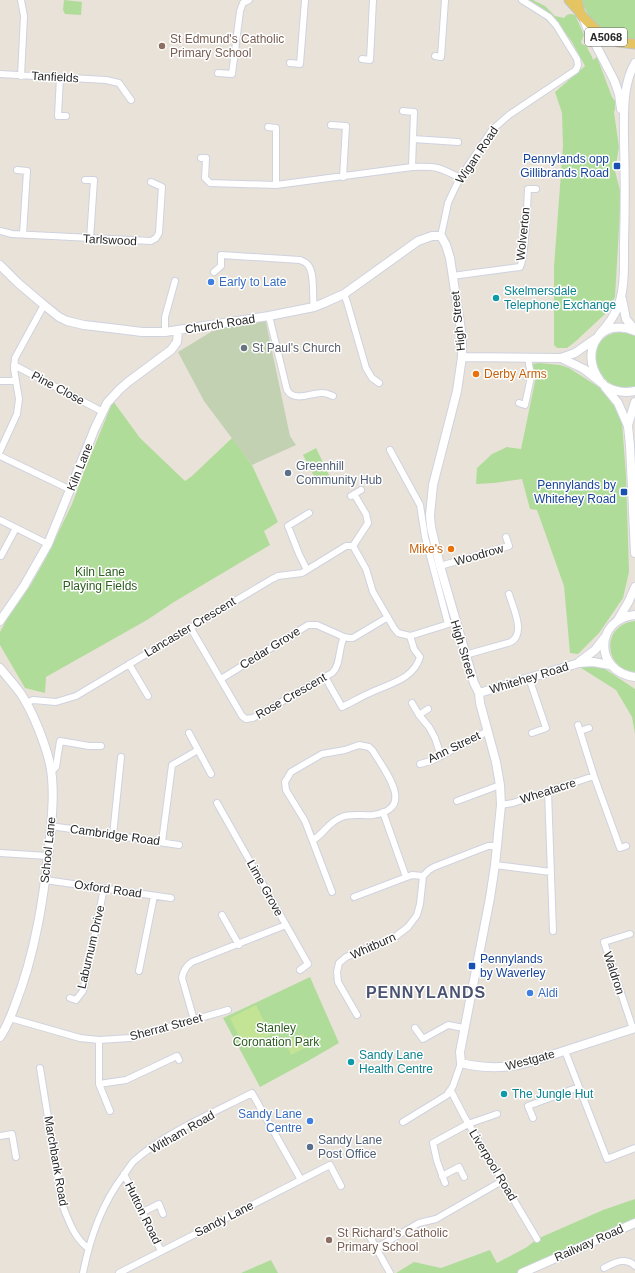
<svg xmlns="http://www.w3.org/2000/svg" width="635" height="1273" viewBox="0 0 635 1273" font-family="Arial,sans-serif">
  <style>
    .green { fill: #b0dc99 }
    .cemetery { fill: #c1d1b1 }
    .pitch { fill: #c3e395 }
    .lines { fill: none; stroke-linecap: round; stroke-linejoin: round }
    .street-casing { stroke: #cfd2df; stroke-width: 8 }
    .secondary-casing { stroke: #cfd2df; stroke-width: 10 }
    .primary-casing { stroke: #c3c3c3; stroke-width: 11 }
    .street { stroke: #fff; stroke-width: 6 }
    .secondary { stroke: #fff; stroke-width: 8 }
    .primary { stroke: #e5c562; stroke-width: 9 }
    .education-dot { fill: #8d6e63; stroke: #fff; stroke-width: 1.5 }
    .transit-dot { fill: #1a4fb4; stroke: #fff; stroke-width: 1.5 }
    .shop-dot { fill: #3f7fe0; stroke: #fff; stroke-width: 1.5 }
    .culture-dot { fill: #0f9aa8; stroke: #fff; stroke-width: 1.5 }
    .worship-dot { fill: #6b7280; stroke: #fff; stroke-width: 1.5 }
    .food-dot { fill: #e8710a; stroke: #fff; stroke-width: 1.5 }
    .service-dot { fill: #5c6f8a; stroke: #fff; stroke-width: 1.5 }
    .labels { text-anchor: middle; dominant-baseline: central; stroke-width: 3; stroke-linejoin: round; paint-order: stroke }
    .shield { fill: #fff; stroke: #686868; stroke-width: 1 }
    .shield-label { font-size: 11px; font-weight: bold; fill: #272727 }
    .education-label { font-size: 12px; fill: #785e54; stroke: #fff; text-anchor: start }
    .street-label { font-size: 12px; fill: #272727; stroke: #fff }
    .transit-label { font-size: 12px; fill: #164399; stroke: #fff; text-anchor: end }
    .shop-label { font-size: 12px; fill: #366cbe; stroke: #fff; text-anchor: start }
    .culture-label { font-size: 12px; fill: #0d838f; stroke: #fff; text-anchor: start }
    .worship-label { font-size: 12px; fill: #5b616d; stroke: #fff; text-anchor: start }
    .food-label { font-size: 12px; fill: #c56008; stroke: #fff; text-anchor: start }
    .service-label { font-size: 12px; fill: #4e5e75; stroke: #fff; text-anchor: start }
    .park-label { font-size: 12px; fill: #2c5d1e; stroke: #fff }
    .district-label { font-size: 16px; font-weight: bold; letter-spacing: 1px; fill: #4b5373; stroke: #fff }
  </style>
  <rect width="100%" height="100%" fill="#e9e2d9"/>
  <path class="green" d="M64,0L82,2L81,15L65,14L63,10Z
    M524,0H533L545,6L555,16L564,18C567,14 570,13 575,15L584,35L581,42L582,44L587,46C588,52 592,54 593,60L597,57L612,97L615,101V109L614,112L619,147L615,171L621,194L615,297L605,314L576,341L567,348H557L554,345V267L563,146L562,113L555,92L585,66L572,42L560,26Z
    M582,0H635V40C611,39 588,25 582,0Z
    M619,332L627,333L635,336V387C599,398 576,339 619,332Z
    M539,363L560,365L569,368L605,391L614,404L622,422L626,476L629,572L623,598L599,633L578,654L570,653L564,586L537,510L530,509L522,479L494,483L476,484L477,468L492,454L507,447L521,449L536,377H531L532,364Z
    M113,401L140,438L185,481L192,476L232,438L252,465L278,522L264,531L270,545L174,602L147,620L46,677L45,693L25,688L0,645V632L7,619L30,586L46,558L72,504L84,472Z
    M316,448L330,477L318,484L303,455Z
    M635,621V672C602,668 602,624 635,621Z
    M587,664L602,667L635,689V734L632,717L616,690L578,666Z
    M310,977L339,1043L308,1061L260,1087L223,1018Z
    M635,1199V1220L518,1273H396L414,1262L441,1268L490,1250L497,1263L527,1247L537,1239L603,1210Z
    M271,1260L278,1273H241Z"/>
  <path class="cemetery" d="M265,318L290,436L296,445L252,465L204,401L178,352L219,327Z"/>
  <path class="pitch" d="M256,1005L271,1035L244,1047L230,1018Z
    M303,1034L310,1045L291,1055L286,1043Z"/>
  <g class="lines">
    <g class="street-casing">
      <path id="street" d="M435,56L441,57L445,0
        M362,59L370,60L373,0
        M290,63L300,64L305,0
        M218,73L232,74L240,11L243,3L249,0
        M0,74L106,80L119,83L131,100
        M21,76L24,16L21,0
        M60,77L58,116H66
        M403,111L414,112L412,167
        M331,125L346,126L343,177
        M268,127L276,128V185
        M413,139L458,142
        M201,158H206L205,178L210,183L276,185L412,167C437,166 439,167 460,178
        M17,170L27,171L23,234
        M85,180H94L90,239
        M0,231L12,234L151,241L156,238L159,233L162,187L151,182
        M441,236L448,203L453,192L460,178L492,130L509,115L576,70L578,65L577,59L556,25L549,17L522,0
        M214,272L221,266V255L300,260C302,261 306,262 308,265C315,273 312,295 314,307
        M452,276L520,267C526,256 527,204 528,189H536
        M344,294L347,302L366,368L372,378L379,383
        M269,316L287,390C295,403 312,392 323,393C326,393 330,395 333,396
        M165,332V317L175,281
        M14,365L103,412
        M0,381H16
        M519,403L525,405L531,377L528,357
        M390,450L420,505L425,537L448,624
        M0,451L17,414L19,399L14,369L15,358L44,305
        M0,456L71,490
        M354,494L366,514L368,523L353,546L366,569L373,592L394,628L398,633L410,636L455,622
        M351,496L361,490
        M0,520L48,544
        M1,556L16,528
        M440,566L509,546L506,537
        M307,570L299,554L288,526L309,513
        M190,627L242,716L246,719L253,718L332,673C341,665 338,649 344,637L349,638H353L388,617
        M465,655L511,642C526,633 513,608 509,594
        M129,664L148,696
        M325,677L342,707C354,701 366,694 379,689C395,682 414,677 420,657L414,649L410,636
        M529,678L546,728L532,733
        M221,679L308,625H317L344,637
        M26,703L33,700L56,702L76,696L272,579L278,576L302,573L346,546H353
        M412,703L419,715
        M428,709L419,715L429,727L435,738L441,756
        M578,725L594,776L620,848L626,846
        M580,731L589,728
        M189,733L211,774
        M420,764L431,761L488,731
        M51,772L56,767L60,741L89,746H101
        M548,791L553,931
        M457,801L500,785
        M217,803L308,964L300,970
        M501,805L513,803L594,776
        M383,812L406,877
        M51,826L179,845
        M113,835L121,757
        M313,840C324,834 328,822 342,817C351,813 362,816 373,815C416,809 386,773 373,751L369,747L359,745L345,750L322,754L291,772L285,782L286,790L305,821L332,892
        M162,842L172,765L198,750
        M0,853L48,856
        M495,865L551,872
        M45,880L171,898
        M354,897L412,875L423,876L429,870L434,867L488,846H497
        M222,915L239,945
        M630,934L604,942L633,1029
        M139,971L154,896
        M70,998L76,1000L83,991L104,888
        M357,1015L338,982L337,972L339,963L346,957L395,937L408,927L417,915L420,904L423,876
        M10,1018L80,1038L99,1040L130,1038L228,1010
        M194,1020L182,978C183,971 186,966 192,962L286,925
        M415,1028L423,1039L448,1025L464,1028
        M99,1040V1084L110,1111
        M565,1051L607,1159L635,1148
        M40,1068L62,1204C68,1219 74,1238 88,1248
        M99,1084L126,1080L177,1056L179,1060
        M451,1091L464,1116L537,1239
        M533,1118L528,1106L579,1087
        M403,1122L447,1095L453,1086L461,1063
        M0,1136L12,1134L16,1157
        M124,1174L161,1251
        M442,1176L459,1167L464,1177
        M445,1183L437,1161L433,1143L468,1124L497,1114
        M143,1212L159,1204L163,1214
        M370,1237L390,1273
        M376,1248L419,1223L436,1219L502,1181
        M604,1268C614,1263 625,1256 635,1266
        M83,1273C90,1237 101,1205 123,1176C127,1171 130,1165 134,1161C168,1131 213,1113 252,1093L301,1180
        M119,1273L330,1165L341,1186"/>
    </g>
    <g class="secondary-casing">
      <path id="secondary" d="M583,17L588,30L614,80L619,94L621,109
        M0,265L18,283L44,305L59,317L67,321L84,325L110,328L142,332H165L269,316L314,307L324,303L344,294L418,241L432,236H441L446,245L450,258L462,337V357L457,391L433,485L430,515L431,527L440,566L474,683L479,693L480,703L496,762L500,785L501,805L495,865L490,898L460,1052L461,1063C485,1069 506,1069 530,1062L635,1028
        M622,299L626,319L635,330
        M599,335C607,326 615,316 619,304C625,286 624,263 624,244C625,209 625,175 624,140C624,115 622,85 635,63
        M462,357L561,358L584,369L603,384
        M561,358L575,353L595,339
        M599,379C579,351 601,316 635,331
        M605,387L618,403L628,426L630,445L635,553
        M607,387C616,392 625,393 635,391
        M628,425L635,402
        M635,615C594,619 594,672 635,677
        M618,620L629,601L635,587
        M0,621L24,586L48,544L95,428L107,403L120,389L128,382L171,350L177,342L178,331
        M579,662L595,650L605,637
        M0,668C7,677 15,685 21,694C33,712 45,743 50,764C55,788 52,815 50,839C44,895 36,952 15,1005C11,1016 7,1027 0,1037
        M479,693L579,663L593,662L610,665
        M522,1273L635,1223"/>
    </g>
    <g class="primary-casing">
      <path id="primary" d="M569,0L579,11
        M577,0L580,13L583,17L599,33L618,42L635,44"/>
    </g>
    <use href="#street" class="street"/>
    <use href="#secondary" class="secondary"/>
    <use href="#primary" class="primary"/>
  </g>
  <g class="education-dot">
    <circle cx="162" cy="46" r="4"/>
    <circle cx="329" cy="1240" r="4"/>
  </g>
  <g class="transit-dot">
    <rect x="613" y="162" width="8" height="8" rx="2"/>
    <rect x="620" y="488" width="8" height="8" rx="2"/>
    <rect x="468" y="962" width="8" height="8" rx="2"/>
  </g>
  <g class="shop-dot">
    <circle cx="211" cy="282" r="4"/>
    <circle cx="530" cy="993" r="4"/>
    <circle cx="310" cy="1121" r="4"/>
  </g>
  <g class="culture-dot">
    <circle cx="496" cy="298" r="4"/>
    <circle cx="351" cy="1062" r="4"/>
    <circle cx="504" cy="1094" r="4"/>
  </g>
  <circle class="worship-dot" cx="244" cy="348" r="4"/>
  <g class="food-dot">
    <circle cx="476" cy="374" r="4"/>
    <circle cx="451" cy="549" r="4"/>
  </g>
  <g class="service-dot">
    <circle cx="288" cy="473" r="4"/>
    <circle cx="310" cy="1147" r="4"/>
  </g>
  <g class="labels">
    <rect class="shield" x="585" y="28" width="42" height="18" rx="3"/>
    <g class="shield-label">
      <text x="606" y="37">A5068</text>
    </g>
    <g class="education-label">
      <text x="170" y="39">St Edmund's Catholic<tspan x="170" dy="14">Primary School</tspan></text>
      <text x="337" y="1233">St Richard's Catholic<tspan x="337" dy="14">Primary School</tspan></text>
    </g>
    <g class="street-label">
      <text transform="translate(55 77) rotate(3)">Tanfields</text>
      <text transform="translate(477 155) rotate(-56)">Wigan Road</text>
      <text transform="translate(523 234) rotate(-84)">Wolverton</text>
      <text transform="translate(110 240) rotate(3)">Tarlswood</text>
      <text transform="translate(458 321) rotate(-96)">High Street</text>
      <text transform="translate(220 324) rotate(-9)">Church Road</text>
      <text transform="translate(58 388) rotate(28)">Pine Close</text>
      <text transform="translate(80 467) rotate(-68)">Kiln Lane</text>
      <text transform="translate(479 555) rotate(-16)">Woodrow</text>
      <text transform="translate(190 627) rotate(-31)">Lancaster Crescent</text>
      <text transform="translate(270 648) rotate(-32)">Cedar Grove</text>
      <text transform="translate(463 649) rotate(73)">High Street</text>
      <text transform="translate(529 678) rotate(-17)">Whitehey Road</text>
      <text transform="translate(291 696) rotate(-30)">Rose Crescent</text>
      <text transform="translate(454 747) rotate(-26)">Ann Street</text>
      <text transform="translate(548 791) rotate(-18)">Wheatacre</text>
      <text transform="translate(115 835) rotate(8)">Cambridge Road</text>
      <text transform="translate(48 850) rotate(-84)">School Lane</text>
      <text transform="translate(265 888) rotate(61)">Lime Grove</text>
      <text transform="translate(108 889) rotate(8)">Oxford Road</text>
      <text transform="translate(373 946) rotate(-24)">Whitburn</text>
      <text transform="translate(91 947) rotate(-77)">Laburnum Drive</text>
      <text transform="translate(614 973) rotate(72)">Waldron</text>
      <text transform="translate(166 1027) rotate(-15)">Sherrat Street</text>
      <text transform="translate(530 1060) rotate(-15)">Westgate</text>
      <text transform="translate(182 1132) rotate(-30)">Witham Road</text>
      <text transform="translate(56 1161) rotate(80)">Marchbank Road</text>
      <text transform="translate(493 1165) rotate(59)">Liverpool Road</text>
      <text transform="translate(143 1213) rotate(64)">Hutton Road</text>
      <text transform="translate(224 1219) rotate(-27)">Sandy Lane</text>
      <text transform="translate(589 1243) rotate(-24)">Railway Road</text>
    </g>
    <g class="transit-label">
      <text x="609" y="159">Pennylands opp<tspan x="609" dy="14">Gillibrands Road</tspan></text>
      <text x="616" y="485">Pennylands by<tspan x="616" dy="14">Whitehey Road</tspan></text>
      <text x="480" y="959" text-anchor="start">Pennylands<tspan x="480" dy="14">by Waverley</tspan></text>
    </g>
    <g class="shop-label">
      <text x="219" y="282">Early to Late</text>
      <text x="538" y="993">Aldi</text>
      <text x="302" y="1114" text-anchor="end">Sandy Lane<tspan x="302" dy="14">Centre</tspan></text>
    </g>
    <g class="culture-label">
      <text x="504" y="291">Skelmersdale<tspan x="504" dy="14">Telephone Exchange</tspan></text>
      <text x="359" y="1055">Sandy Lane<tspan x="359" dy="14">Health Centre</tspan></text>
      <text x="512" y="1094">The Jungle Hut</text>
    </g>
    <g class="worship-label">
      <text x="252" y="348">St Paul's Church</text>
    </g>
    <g class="food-label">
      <text x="484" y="374">Derby Arms</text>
      <text x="443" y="549" text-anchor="end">Mike's</text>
    </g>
    <g class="service-label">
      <text x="296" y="466">Greenhill<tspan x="296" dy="14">Community Hub</tspan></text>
      <text x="318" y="1140">Sandy Lane<tspan x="318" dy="14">Post Office</tspan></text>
    </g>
    <g class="park-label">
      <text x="100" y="572">Kiln Lane<tspan x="100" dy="14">Playing Fields</tspan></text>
      <text x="276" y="1028">Stanley<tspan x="276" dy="14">Coronation Park</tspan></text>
    </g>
    <g class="district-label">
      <text x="426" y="992">PENNYLANDS</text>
    </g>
  </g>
</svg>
